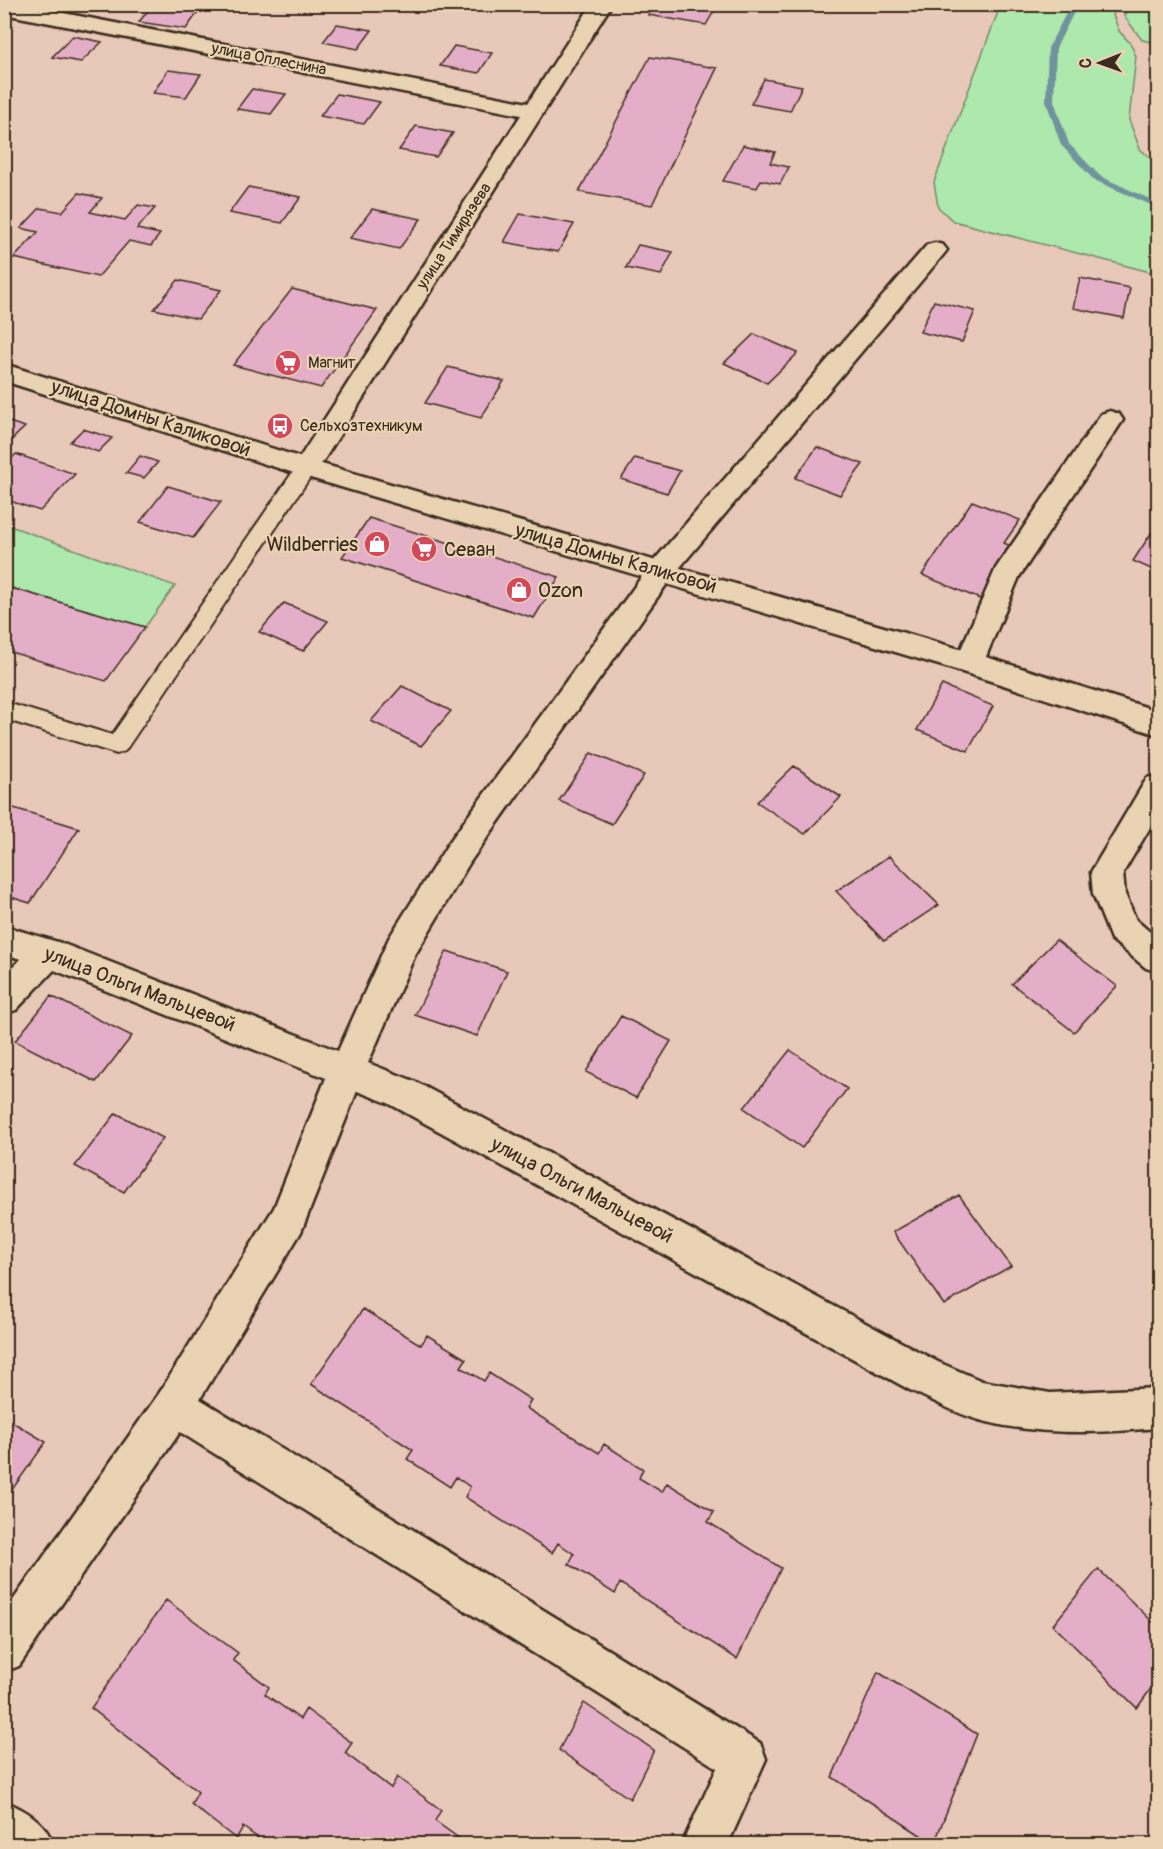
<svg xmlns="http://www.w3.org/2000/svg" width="1163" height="1849" viewBox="0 0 1163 1849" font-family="Pangolin,sans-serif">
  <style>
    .green { fill: #ade8ad; stroke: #748966; stroke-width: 1.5 }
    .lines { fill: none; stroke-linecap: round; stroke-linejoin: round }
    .stream { fill: #6f939e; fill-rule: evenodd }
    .building { fill: #e4aec8; stroke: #3b2a1e; stroke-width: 1.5 }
    .lane-casing { stroke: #3b2a1e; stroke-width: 4 }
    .street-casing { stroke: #3b2a1e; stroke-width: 5 }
    .secondary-casing { stroke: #3b2a1e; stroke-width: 5 }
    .lane { fill: #e9d3b2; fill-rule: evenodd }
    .street { fill: #e9d3b2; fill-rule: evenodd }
    .secondary { fill: #e9d3b2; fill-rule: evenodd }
    .labels { text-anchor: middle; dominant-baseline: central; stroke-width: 4.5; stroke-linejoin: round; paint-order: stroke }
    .far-street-label { font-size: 16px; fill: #3b2a1e; stroke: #e9d3b2 }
    .far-poi-label { font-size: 16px; fill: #3b2a1e; stroke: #e9d3b2; text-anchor: start }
    .street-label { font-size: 20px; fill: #3b2a1e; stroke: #e9d3b2 }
    .poi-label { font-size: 20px; fill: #3b2a1e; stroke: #e9d3b2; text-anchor: start }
  </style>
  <rect width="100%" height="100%" fill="#e8c8b9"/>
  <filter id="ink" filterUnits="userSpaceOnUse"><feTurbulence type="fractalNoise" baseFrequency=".0167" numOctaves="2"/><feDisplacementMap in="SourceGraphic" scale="12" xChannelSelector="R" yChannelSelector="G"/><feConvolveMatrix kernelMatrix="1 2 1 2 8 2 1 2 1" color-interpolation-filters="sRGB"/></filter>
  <g filter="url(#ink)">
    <path class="green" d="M1001,4L1117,5L1113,15L1119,31L1130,43L1136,56L1129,120L1140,149L1158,164V274L953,221L938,207L934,182Z
      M1129,5H1158V43L1142,40L1124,16Z
      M4,524H5L175,586L145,627L5,586Z"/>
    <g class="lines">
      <path class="stream" d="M1071,4H1078L1056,48L1054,101L1069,144L1100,176L1158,203V208L1094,180L1061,145L1046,101L1048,48Z"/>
    </g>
    <path class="building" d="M153,4H173L201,8L186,29L139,22Z
      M532,4H574L570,11Z
      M655,4H718L706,25L648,15Z
      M337,24L372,30L358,49L323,42Z
      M73,36L102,42L81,62L52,57Z
      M454,46L492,53L479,73L440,66Z
      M650,57L717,68L652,205L579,192Z
      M168,70L201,74L186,97L153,93Z
      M764,79L802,86L790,111L751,104Z
      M252,89L286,94L271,114L237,109Z
      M337,94L380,102L364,124L320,116Z
      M416,126L453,133L436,157L399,150Z
      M743,145L775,152L770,163L789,167L780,184L761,180L757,188L723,181Z
      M248,187L301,197L282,223L229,213Z
      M79,193L102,198L90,212L125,220L138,205L155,208L137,229L160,234L151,246L129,241L98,277L14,258L38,232L21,228L40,208L62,212Z
      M372,209L421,219L399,249L350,238Z
      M520,214L574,224L558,252L504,242Z
      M638,245L673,252L661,275L626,268Z
      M1080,278L1130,288L1124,318L1073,308Z
      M178,280L221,290L198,319L154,309Z
      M292,289L377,310L321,388L233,365Z
      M934,301L975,311L962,342L920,332Z
      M754,334L798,353L767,383L724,363Z
      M448,367L504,381L481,418L425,403Z
      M6,421L25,427L4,447V423Z
      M83,429L112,438L98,452L70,442Z
      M817,447L863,464L840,495L795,478Z
      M16,454L75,474L40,511L4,499V466Z
      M140,456L158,462L144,478L126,473Z
      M635,458L680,471L667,493L621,479Z
      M168,486L221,502L193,538L140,522Z
      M972,501L1020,520L1004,543L1013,547L980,599L922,575Z
      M369,518L559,577L534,618L342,557Z
      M1152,532L1158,535V572L1133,561Z
      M4,586L145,627L106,681L4,650Z
      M284,603L328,621L303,651L259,632Z
      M942,685L993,706L968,751L917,730Z
      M402,686L451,711L421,746L371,721Z
      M591,753L644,775L612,824L559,801Z
      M794,766L841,797L805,834L757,802Z
      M4,805L79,828L30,903L4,895Z
      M889,856L939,905L884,941L836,891Z
      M1056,940L1117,986L1074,1032L1012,984Z
      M447,951L507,971L477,1036L415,1015Z
      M51,996L132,1036L96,1082L15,1041Z
      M621,1016L671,1041L636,1098L586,1072Z
      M790,1050L847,1089L802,1148L744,1108Z
      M116,1113L163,1138L124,1192L75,1166Z
      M959,1195L1011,1266L944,1305L893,1232Z
      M363,1309L421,1345L427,1335L466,1359L461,1367L484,1381L489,1373L531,1400L526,1408L599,1453L604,1444L643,1469L639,1478L662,1492L667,1483L714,1512L708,1522L781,1568L737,1659L620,1583L615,1594L569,1564L574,1554L558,1543L552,1553L465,1497L470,1487L456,1477L450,1487L407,1459L413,1450L311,1384Z
      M4,1417L46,1442L4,1501Z
      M1098,1569L1158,1627V1679L1137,1708L1053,1625Z
      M166,1600L238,1653L233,1660L269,1687L265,1694L300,1719L306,1709L352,1743L345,1753L391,1788L397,1777L441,1810L435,1821L467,1844H256L259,1839L243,1827L236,1839L191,1804L198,1792L91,1708Z
      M878,1672L977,1734L934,1844L832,1777Z
      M584,1703L654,1750L630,1799L559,1750Z"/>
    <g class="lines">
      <g class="lane-casing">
        <path id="lane" d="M306,461L313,463L316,468L313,473L125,751L117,754L4,719V702L112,735L299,463Z"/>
      </g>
      <g class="street-casing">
        <path id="street" d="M4,4H17L528,103L592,4H612L315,474L306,477L297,474L293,468L521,115L4,14Z
          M935,243L943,245L947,250L943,255L671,578L470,862L415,955L368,1063L414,1081L938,1362L982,1381L1050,1393L1158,1388V1428C1099,1433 1041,1436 983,1421C958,1415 933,1400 910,1390L388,1103L357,1091L301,1232L200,1399L760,1743L766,1759L728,1844H682L717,1768L180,1432L19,1666L4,1672V1613L160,1392L274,1208L326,1078L54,970L16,1010L4,1014V976L21,959L4,954V926L61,943L338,1051L389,938L448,844L651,564L927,245Z
          M1110,411L1119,414L1123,420L1019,577L980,671L970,674L960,671L955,663L996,568L1101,414Z
          M1158,775V814L1123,873L1125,894L1136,920L1158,939V972L1146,968L1111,939L1093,894L1091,872L1147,778Z
          M4,1801C26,1810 46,1822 53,1844H4Z"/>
      </g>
      <g class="secondary-casing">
        <path id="secondary" d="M4,364L315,462L970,652L1158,711V735L966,673L297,474L4,381Z"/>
      </g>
      <use href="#lane" class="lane"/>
      <use href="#street" class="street"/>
      <use href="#secondary" class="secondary"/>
    </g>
  </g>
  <defs>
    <g id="supermarket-disc" transform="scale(1.35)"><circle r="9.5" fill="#d1495b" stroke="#e9d3b2"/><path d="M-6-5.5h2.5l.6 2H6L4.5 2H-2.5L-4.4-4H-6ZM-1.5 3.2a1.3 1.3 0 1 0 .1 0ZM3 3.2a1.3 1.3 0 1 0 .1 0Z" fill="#fff"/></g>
    <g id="bus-disc" transform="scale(1.35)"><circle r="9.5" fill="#d1495b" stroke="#e9d3b2"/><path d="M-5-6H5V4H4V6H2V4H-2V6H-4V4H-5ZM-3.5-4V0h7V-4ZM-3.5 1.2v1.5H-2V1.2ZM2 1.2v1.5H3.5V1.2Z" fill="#fff"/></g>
    <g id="shop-disc" transform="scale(1.35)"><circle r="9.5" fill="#d1495b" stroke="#e9d3b2"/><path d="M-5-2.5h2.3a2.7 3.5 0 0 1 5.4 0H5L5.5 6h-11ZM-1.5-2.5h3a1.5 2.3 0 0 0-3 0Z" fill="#fff"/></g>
  </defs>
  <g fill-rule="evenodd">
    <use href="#supermarket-disc" x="288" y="363"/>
    <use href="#bus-disc" x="280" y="426"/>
    <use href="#shop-disc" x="377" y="544"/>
    <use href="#supermarket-disc" x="424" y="549"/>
    <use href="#shop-disc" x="519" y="590"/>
  </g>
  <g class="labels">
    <g class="far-street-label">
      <text transform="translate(269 59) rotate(11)">улица Оплеснина</text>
      <text transform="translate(454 236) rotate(-57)">улица Тимирязева</text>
    </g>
    <g class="far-poi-label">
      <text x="308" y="363">Магнит</text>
      <text x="300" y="426">Сельхозтехникум</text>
    </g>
    <g class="street-label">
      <text transform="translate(151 418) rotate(18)">улица Домны Каликовой</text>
      <text transform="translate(616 558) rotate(16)">улица Домны Каликовой</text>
      <text transform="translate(140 989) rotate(21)">улица Ольги Мальцевой</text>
      <text transform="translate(582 1190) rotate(28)">улица Ольги Мальцевой</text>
    </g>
    <g class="poi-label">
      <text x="358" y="544" text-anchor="end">Wildberries</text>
      <text x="444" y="549">Севан</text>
      <text x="538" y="590">Ozon</text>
    </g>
  </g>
  <rect width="1163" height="1849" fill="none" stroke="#e9d3b2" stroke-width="24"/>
  <rect x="12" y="12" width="1139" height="1825" fill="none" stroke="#3b2a1e" stroke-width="2" filter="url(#ink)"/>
  <g transform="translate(1100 63) rotate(269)" stroke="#e9d3b2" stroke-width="4.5" paint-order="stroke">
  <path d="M0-4.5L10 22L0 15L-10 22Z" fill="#3b2a1e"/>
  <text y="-9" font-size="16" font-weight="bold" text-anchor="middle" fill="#3b2a1e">С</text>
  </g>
</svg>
